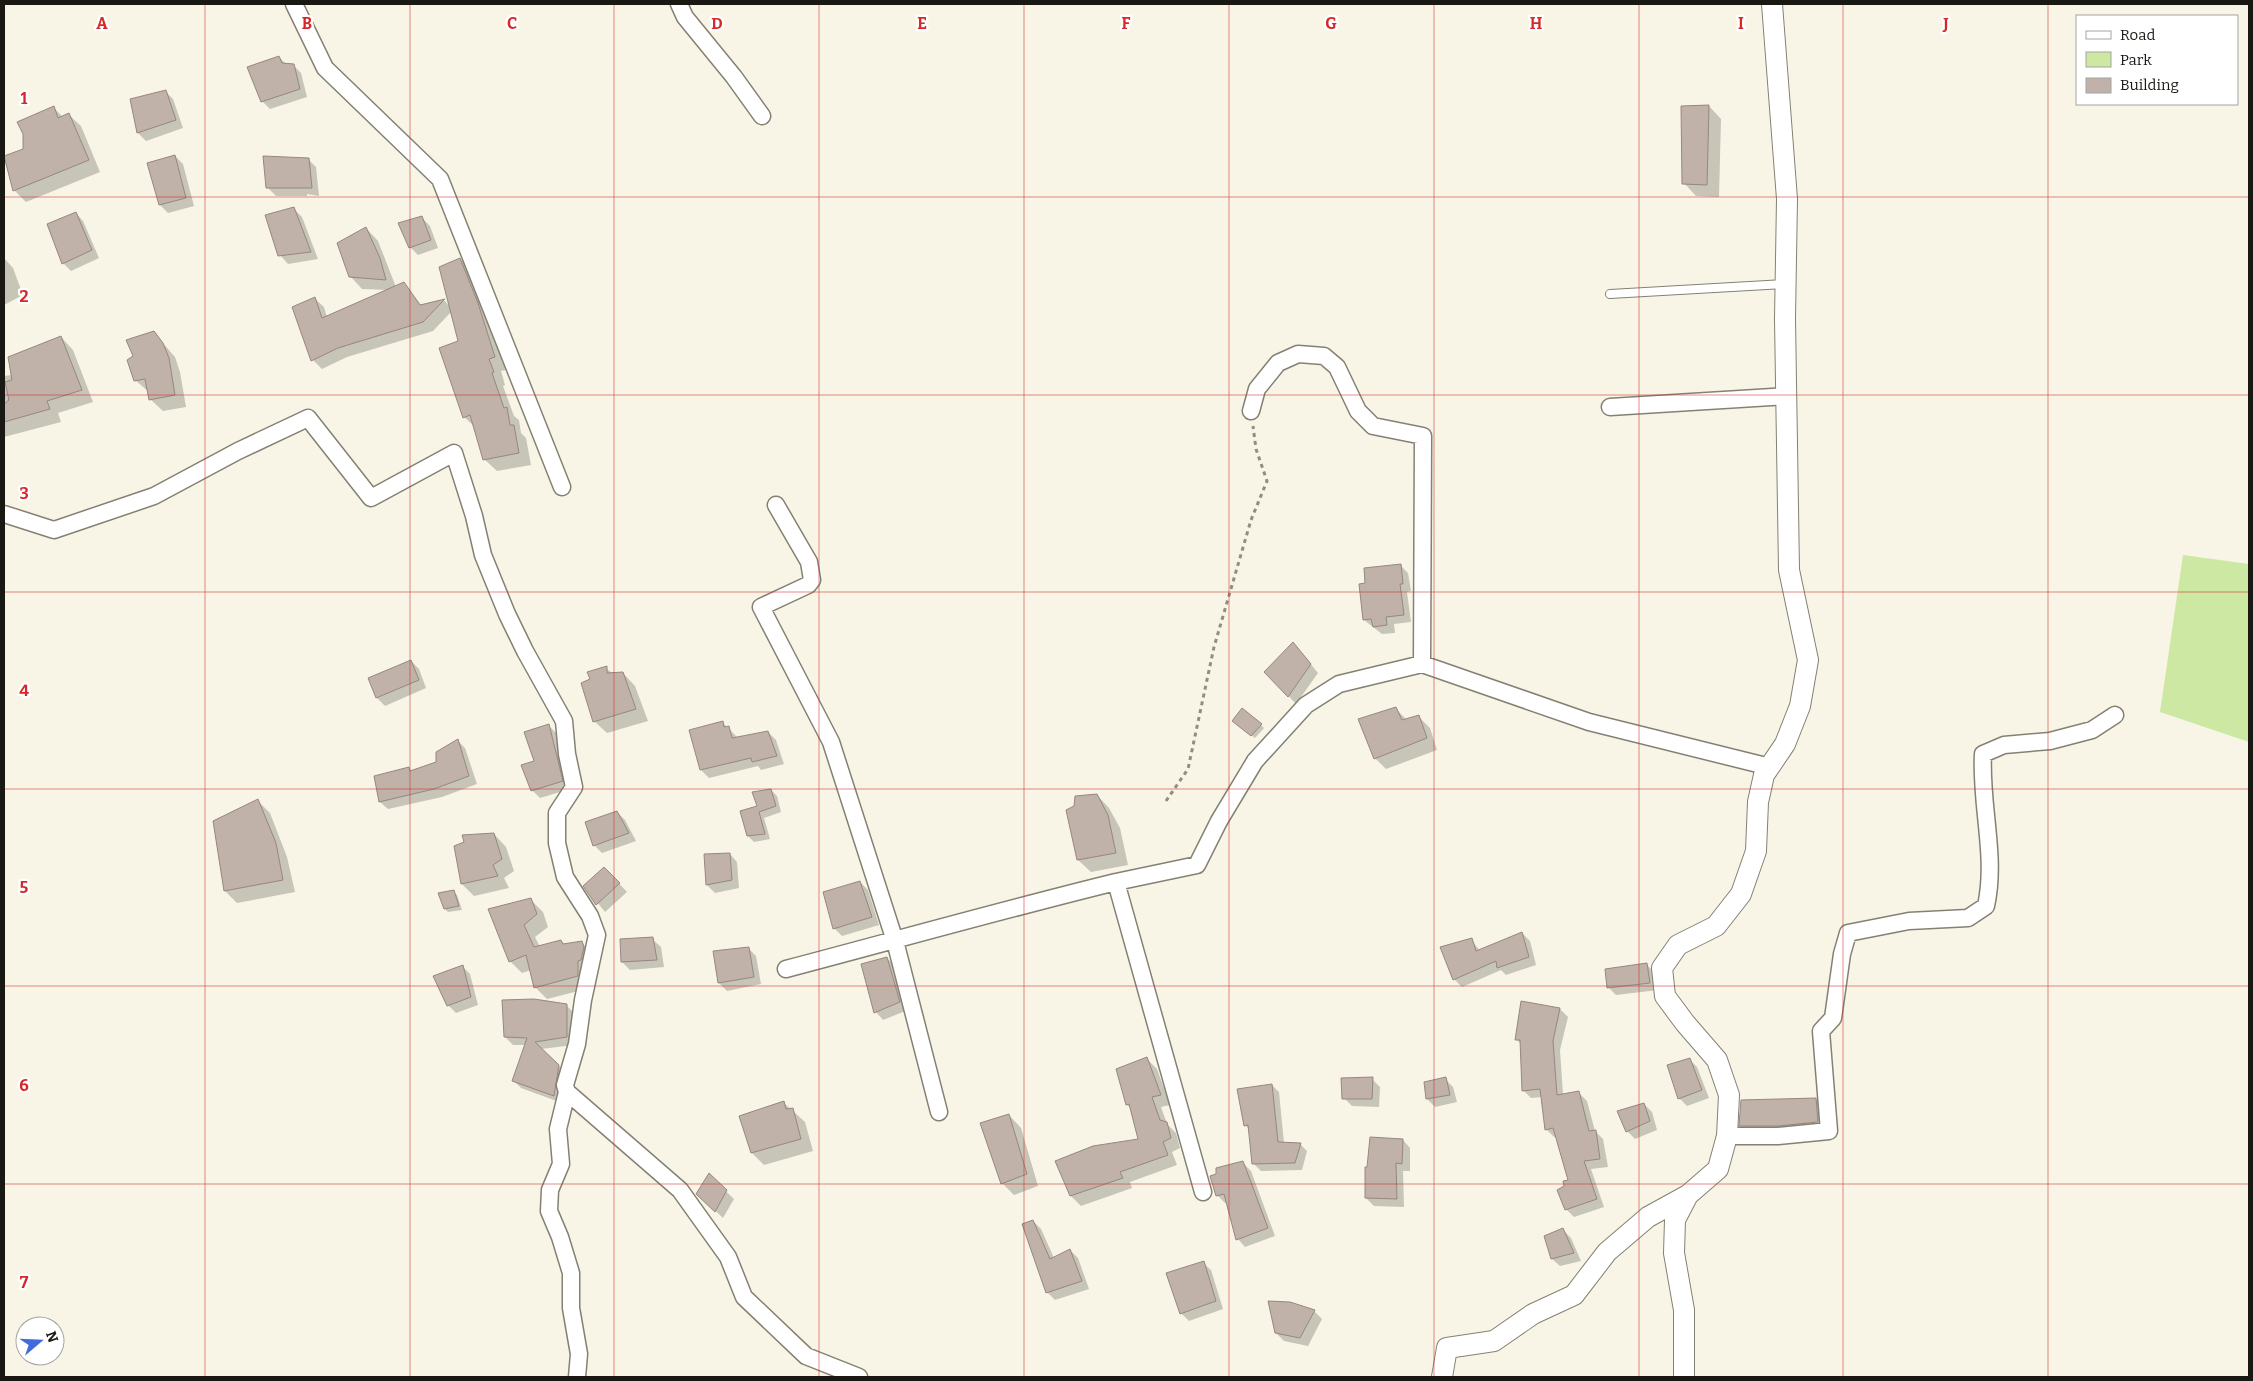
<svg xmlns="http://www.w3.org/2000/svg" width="2253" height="1381" viewBox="0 0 2253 1381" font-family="Bitter,serif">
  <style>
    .green { fill: #cde8a2 }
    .shadow { fill: #0003 }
    .building { fill: #c0b1a9; stroke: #968780 }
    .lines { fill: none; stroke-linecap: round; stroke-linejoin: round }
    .service-casing { stroke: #848173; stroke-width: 10 }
    .minor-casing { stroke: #848173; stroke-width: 19 }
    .tertiary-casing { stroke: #848173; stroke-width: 22 }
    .path { stroke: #908d83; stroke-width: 3; stroke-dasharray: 4 4; stroke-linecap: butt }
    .service { stroke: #fff; stroke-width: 8 }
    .minor { stroke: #fff; stroke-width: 16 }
    .tertiary { stroke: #fff; stroke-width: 20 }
    .grid { fill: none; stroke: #d62828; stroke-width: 1; stroke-opacity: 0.55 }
    .grid-label { font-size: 16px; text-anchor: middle; font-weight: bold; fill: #d62828; stroke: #fff; stroke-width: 4.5; stroke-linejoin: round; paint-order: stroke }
  </style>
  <rect width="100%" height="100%" fill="#f9f5e6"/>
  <path class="green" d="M2183,555L2249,564V742L2160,712Z"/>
  <path class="shadow" d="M279,57L287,65H293L301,73L307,97L270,109L262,101Z
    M165,91L173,99L183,128L146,141L138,133L132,100Z
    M1709,106L1721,119L1719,197L1696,196L1684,183Z
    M54,108L63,117L68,114L81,126L100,172L26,202L14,190L4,157L24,150Z
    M175,156L183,164L194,206L168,213L160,205Z
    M308,159L316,167L319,196L307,194V196H276L268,188Z
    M294,209L302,217L318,259L288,264L280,255Z
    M76,213L83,221L99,258L71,271L63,263Z
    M422,218L430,226L438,248L418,255L410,247Z
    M366,228L378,241L396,287L404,284L412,292H409L422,311L424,310L413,293L422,306L445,301L450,307L460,259L472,271L490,316L506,370L501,371L505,385L503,386L514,416L519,420L521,433L526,438L531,465L497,471L484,459L475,427L464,417L459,342L452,311L433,331L347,357L322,369L313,360L314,298L324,307L327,317L389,290L362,289L350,276Z
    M4,258L13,268L23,295L4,305Z
    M153,332L175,357L180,372L186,407L163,411L150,399L149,392L135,380V356Z
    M61,337L73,350L93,402L58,413L61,422L4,437V376L12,375Z
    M1400,565L1408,573L1411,591L1407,592L1411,622L1394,624L1395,633L1382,634L1364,620Z
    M1301,652L1318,673L1296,704L1266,672Z
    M411,661L419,669L426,688L385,706L377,698L369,679Z
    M606,668L613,674L623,673L635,686L648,721L607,733L594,721L592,680Z
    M1396,709L1407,720L1419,717L1430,728L1437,750L1386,769L1375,758Z
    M723,723L738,738L768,732L776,740L784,764L761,770L758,766L709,778L701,770Z
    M1237,724L1261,725L1264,728L1255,738Z
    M548,725L556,733L570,789L540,798L532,790Z
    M458,741L465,748L477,784L442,797L388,809L380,802L409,769L412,771L438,762Z
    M771,790L777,796L781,812L764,818L770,839L754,842L748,836L758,807Z
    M1097,795L1109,808L1120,828L1128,865L1091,872L1078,860Z
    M258,801L270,813L287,857L295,892L237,903L225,891Z
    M617,812L625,820L636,841L602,853L594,845Z
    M494,834L506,847L514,871L504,878L509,888L474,896L462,884L455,847Z
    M730,854L737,862L739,888L715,893L707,885Z
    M612,876L627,892L605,912L584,886Z
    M860,882L868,890L879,925L842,936L834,928Z
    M453,892L457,895L462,910L448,912L445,909Z
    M531,900L543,912L548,927L535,937L540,947L561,941L565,945L582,943L594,955L590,988L547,999L535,987L531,970L522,973L510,961Z
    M1522,933L1530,941L1536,965L1506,975L1501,970L1462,987L1454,979L1471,939L1480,951Z
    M652,939L661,947L664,967L630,970L622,962Z
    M748,948L756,956L761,984L727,991L719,983Z
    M887,958L895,966L908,1010L883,1020L876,1012Z
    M1646,964L1654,972L1658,990L1616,995L1608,987Z
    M462,966L470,974L478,1005L456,1013L448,1005Z
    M1522,1003L1560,1009L1568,1017L1560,1050L1563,1095L1579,1093L1587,1101L1595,1131L1603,1139L1608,1167L1591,1169L1604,1207L1574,1217L1566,1209V1187L1569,1180L1556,1137H1554L1546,1129L1542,1097L1531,1098L1523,1090L1521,1044L1517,1040Z
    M566,1005L574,1013V1045L541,1049L567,1074L562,1103L521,1088L513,1080L526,1045H513L505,1037Z
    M1147,1059L1157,1069L1170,1105L1161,1107L1167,1124L1176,1133L1180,1148L1172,1152L1177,1165L1130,1182L1132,1188L1081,1206L1071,1196L1057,1162L1140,1140L1132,1109L1127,1105L1117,1070Z
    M1689,1059L1697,1067L1709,1098L1687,1106L1679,1098Z
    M1372,1079L1380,1087L1379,1107L1352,1106L1344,1098Z
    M1445,1079L1453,1087L1457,1102L1435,1107L1427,1099Z
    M1272,1085L1279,1092L1284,1143L1300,1144L1307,1151L1302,1170L1261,1171L1254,1164L1250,1130L1245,1125Z
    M1816,1099L1828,1111L1830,1134L1753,1138L1741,1126Z
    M784,1103L805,1122L813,1151L764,1165L752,1153Z
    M1644,1104L1652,1112L1657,1130L1635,1139L1627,1131Z
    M1009,1115L1021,1128L1038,1186L1014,1195L1002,1183Z
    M1403,1140L1410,1148V1171H1403L1404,1207L1374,1206L1366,1198Z
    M1243,1163L1251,1171L1275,1236L1245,1247L1238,1239L1227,1202L1225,1203L1217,1195Z
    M709,1175L734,1199L723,1218L706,1202Z
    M1033,1221L1041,1229L1054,1258L1070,1250L1078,1258L1089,1289L1055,1300L1047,1292Z
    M1563,1230L1571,1238L1581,1261L1560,1266L1552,1259Z
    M1203,1263L1211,1270L1223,1309L1189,1321L1181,1313Z
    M1314,1311L1322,1319L1308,1346L1284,1341L1276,1333Z"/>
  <path class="building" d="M279,56L282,63L294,64L300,89L261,102L247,67Z
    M166,90L176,120L137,133L130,99Z
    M1709,105L1707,185L1682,184L1681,106Z
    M54,106L58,118L69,113L89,160L13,191L4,156L23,149V134L17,122Z
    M175,155L186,198L159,205L147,163Z
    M263,156L309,158L312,188H266Z
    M294,207L311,252L278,256L265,215Z
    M76,212L92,250L62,264L47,224Z
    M422,216L431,240L409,248L398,223Z
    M366,227L380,258L386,280L349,277L337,243Z
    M460,258L478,303L495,357L489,359L494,372L492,373L504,408L507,407L510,425H514L519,453L483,460L470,415L463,418L439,348L458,341L439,267Z
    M404,282L420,305L445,299L423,322L338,348L311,361L292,307L315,297L322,318Z
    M154,331L163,343L169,358L175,395L149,400L145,379L134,381L127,360L133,356L126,340Z
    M61,336L82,390L47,401L50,409L4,422V404L9,400L5,382L12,380L8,357Z
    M1401,564L1403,584H1400L1404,615L1386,617L1387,625L1373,627L1371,619L1363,620L1359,584L1365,583L1364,568Z
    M1293,642L1311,664L1288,697L1264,672Z
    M411,660L419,680L376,698L368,678Z
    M607,666V673L623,672L636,709L593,722L581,683L590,679L587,672Z
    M1396,707L1402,720L1419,715L1427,738L1374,759L1358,719Z
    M1242,708L1262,724L1251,736L1232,721Z
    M723,721L724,727L729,726L732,738L768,731L777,756L752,762L751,758L700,770L689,730Z
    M549,724L563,781L531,791L521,765L534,761L524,732Z
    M458,739L469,776L434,789L379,802L374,776L409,767L410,771L436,762V752Z
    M771,789L776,806L759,812L765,834L747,836L740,811L757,806L752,792Z
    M1097,794L1108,815L1116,853L1077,860L1066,810L1074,806L1075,796Z
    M258,799L276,843L283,880L224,891L213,821Z
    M617,811L629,833L593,846L585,822Z
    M494,833L502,859L493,865L498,876L461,884L454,846L464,842L462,835Z
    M730,853L732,880L706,885L704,854Z
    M604,867L620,883L596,905L583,886Z
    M860,881L872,917L833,929L823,892Z
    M454,890L459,906L444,909L438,893Z
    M531,898L537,914L524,925L534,947L561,940L563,944L582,941L584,947L581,960L578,961V976L534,988L526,955L509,962L488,909Z
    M1522,932L1529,957L1497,968L1496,961L1453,980L1440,947L1472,938L1476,951Z
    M653,937L657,960L621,962L620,939Z
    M749,947L754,977L718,983L713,951Z
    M887,957L900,1002L874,1013L861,964Z
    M1647,963L1650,983L1607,988L1605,969Z
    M463,965L471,997L447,1006L433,976Z
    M534,999L567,1004V1037L535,1042L559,1065L554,1096L512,1081L527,1038L504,1037L502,1000Z
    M1521,1001L1560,1008L1553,1041L1557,1095L1579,1091L1589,1131L1596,1130L1600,1159L1584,1161L1597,1199L1565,1210L1557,1190L1564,1186L1563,1181L1568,1180L1553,1128L1545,1130L1540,1089L1522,1091L1520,1040H1515Z
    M1147,1057L1161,1095L1152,1097L1160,1120L1167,1122L1171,1138L1163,1142L1168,1155L1120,1172L1123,1178L1070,1196L1055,1161L1093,1146L1138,1139L1129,1104L1126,1105L1116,1069Z
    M1690,1058L1702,1090L1678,1099L1667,1065Z
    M1373,1077L1372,1099H1342L1341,1078Z
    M1446,1077L1450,1095L1426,1099L1424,1082Z
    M1272,1084L1278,1142L1301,1143L1295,1163L1252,1164L1248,1125L1244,1126L1237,1089Z
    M1816,1098L1818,1122L1778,1126H1739L1741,1100Z
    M784,1101L786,1109L793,1108L801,1139L751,1153L739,1116Z
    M1644,1103L1650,1121L1626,1132L1617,1111Z
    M1009,1114L1027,1174L1001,1184L980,1123Z
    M1370,1137L1403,1139L1402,1164L1396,1163L1397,1199L1365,1198V1167H1367Z
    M1243,1161L1268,1228L1236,1240L1224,1194L1216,1196L1210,1176L1216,1174V1168Z
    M709,1173L727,1190L715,1212L696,1194Z
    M1033,1220L1050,1259L1070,1249L1082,1281L1046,1293L1022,1224Z
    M1563,1228L1574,1253L1551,1259L1544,1236Z
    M1204,1261L1216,1301L1180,1314L1166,1273Z
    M1268,1301L1290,1302L1315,1310L1300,1338L1275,1333Z"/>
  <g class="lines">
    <g class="service-casing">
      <path id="service" d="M1610,294L1785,284"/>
    </g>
    <g class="minor-casing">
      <path id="minor" d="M294,4L325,68L440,179L562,487
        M679,4L685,17L734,77L762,116
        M1610,407L1787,396
        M1251,411L1257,389L1278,363L1298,354L1324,356L1337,367L1358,411L1373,426L1423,436L1422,664L1589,722L1770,767
        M776,505L809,562L812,580L808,585L761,607L831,742L895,941L939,1112
        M4,514L54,530L154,496L238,451L308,418L371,498L454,453L474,516L483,555L507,614L525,651L564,721L567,754L574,787L557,813V843L565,877L590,916L597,935L583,1000L577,1044L565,1085L567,1092L558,1129L561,1164L550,1190L549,1211L560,1237L571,1273V1308L579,1354L577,1377
        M1116,882L1197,865L1219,821L1255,761L1306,705L1339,684L1422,664
        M786,969C896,940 1006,909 1116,882L1203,1192
        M567,1092L680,1190L728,1257L744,1297L806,1356L859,1377
        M1727,1136H1778L1829,1131L1821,1031L1833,1018L1842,954L1848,933L1909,921L1968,918L1986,906C1997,856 1980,805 1983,754L2004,745L2050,741L2092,730L2115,715"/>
    </g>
    <g class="tertiary-casing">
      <path id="tertiary" d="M1442,1377L1447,1348L1494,1341L1533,1314L1574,1295L1607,1252L1648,1217L1688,1195
        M1684,1377V1310L1674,1253L1675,1220L1688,1195L1718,1169L1727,1136L1729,1095L1717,1060L1685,1023L1665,996L1662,968L1678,945L1716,926L1741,894L1756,851L1758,802L1764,775L1785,744L1800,706L1808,660L1789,570L1785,319L1787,199L1772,4"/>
    </g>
    <path class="path" d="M1166,801L1188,769L1214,647L1251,520L1267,481L1256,449L1253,426"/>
    <use href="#service" class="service"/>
    <use href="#minor" class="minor"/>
    <use href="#tertiary" class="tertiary"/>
  </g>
  <path class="grid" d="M205,4V1377M410,4V1377M614,4V1377M819,4V1377M1024,4V1377M1229,4V1377M1434,4V1377M1639,4V1377M1843,4V1377M2048,4V1377M4,197H2249M4,395H2249M4,592H2249M4,789H2249M4,986H2249M4,1184H2249"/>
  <g class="grid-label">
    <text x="102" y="29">A</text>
    <text x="307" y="29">B</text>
    <text x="512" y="29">C</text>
    <text x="717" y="29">D</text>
    <text x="922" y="29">E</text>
    <text x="1126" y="29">F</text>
    <text x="1331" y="29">G</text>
    <text x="1536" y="29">H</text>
    <text x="1741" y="29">I</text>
    <text x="1946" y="29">J</text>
    <text x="24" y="104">1</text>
    <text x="24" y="302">2</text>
    <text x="24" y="499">3</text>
    <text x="24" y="696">4</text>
    <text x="24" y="893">5</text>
    <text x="24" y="1091">6</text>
    <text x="24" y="1288">7</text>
  </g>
  <rect width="2253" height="1381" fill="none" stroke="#1a1813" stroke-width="10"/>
  <rect x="2076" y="15" width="162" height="90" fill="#ffffff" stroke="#a3a3a1"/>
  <rect x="2086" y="31" width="25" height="8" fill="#ffffff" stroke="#a3a3a1"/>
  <text x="2120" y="40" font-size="15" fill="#1a1813">Road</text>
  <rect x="2086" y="52" width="25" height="15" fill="#cde8a2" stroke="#a3a3a1"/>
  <text x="2120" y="65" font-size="15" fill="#1a1813">Park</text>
  <rect x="2086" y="78" width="25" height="15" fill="#c0b1a9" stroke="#a3a3a1"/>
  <text x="2120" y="90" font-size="15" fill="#1a1813">Building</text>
  <g transform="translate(40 1341) rotate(71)"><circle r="24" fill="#ffffff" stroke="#a3a3a1"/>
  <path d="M0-4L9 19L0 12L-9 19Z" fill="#416bdd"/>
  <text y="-8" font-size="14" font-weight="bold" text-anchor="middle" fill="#1a1813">N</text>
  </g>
</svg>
